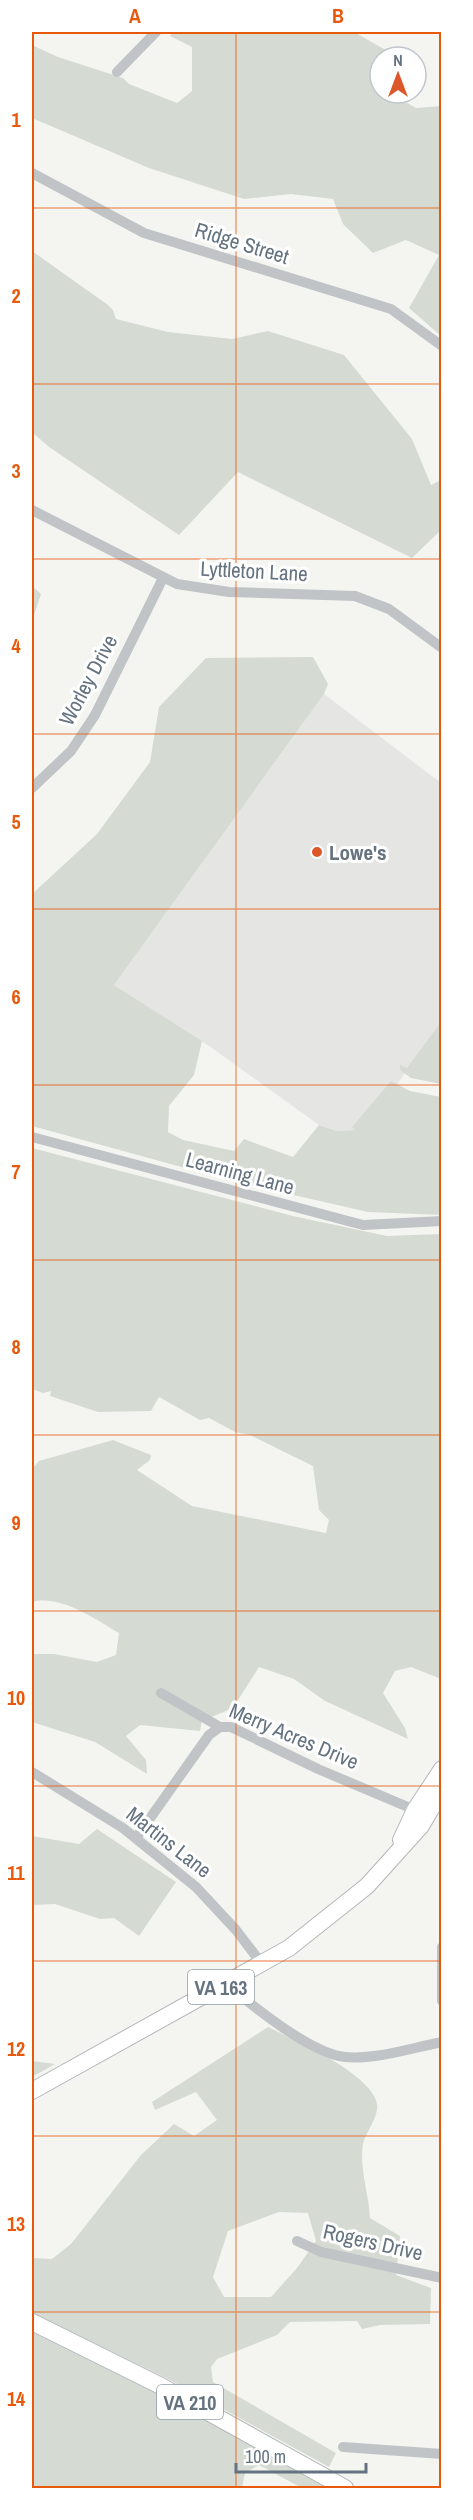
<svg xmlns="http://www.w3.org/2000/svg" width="473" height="2520" viewBox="0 0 473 2520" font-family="'Archivo Narrow',sans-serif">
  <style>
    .built { fill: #e5e6e4 }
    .green { fill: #d5dbd2; fill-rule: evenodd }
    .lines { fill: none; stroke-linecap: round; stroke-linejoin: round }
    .primary-casing { stroke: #b3b7bb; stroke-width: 18 }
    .street { stroke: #c0c4c7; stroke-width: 10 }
    .primary { stroke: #fff; stroke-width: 16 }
    .grid { fill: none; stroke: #e8590c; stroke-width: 1.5; stroke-opacity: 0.55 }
    .poi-dot { fill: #dc582a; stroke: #fff; stroke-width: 2 }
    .labels { text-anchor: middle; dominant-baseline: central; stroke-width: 6; stroke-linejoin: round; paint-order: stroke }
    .shield { fill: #fff; stroke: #939da7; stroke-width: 1.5 }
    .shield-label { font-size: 20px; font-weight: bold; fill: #657381 }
    .street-label { font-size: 21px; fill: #657381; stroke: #fff }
    .poi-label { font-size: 21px; font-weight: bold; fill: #657381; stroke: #fff; text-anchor: start }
    .neatline { fill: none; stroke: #e8590c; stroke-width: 2 }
    .grid-label { font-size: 20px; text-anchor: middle; font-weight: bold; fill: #e8590c }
  </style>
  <rect width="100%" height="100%" fill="#f4f5f1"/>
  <path class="built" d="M324,694L441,783V1024L376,1113L356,1130L337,1131L319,1125L212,1048L114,985Z"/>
  <path class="green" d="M173,32H354L391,53V57H380V93H389L416,108L441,106V336L409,308L439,255L406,240L373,253L343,224L333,199L291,194L244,199L149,168L32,118V45L58,57L123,78L129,84L177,103L192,91V47L170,36Z
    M32,251L108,305L113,310L116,319L168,332L232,339L268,331L344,355L412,439L431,485L441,480V530L412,558L238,472L179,535L49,447L32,432Z
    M32,586L41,594L32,621Z
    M313,657L328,684L324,694L114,985L202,1041L194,1075L169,1106L168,1132L183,1140L234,1151L244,1139L293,1157L319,1125L337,1131L355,1130L352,1127L391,1081L410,1091L441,1097V1215L368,1212L236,1182L32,1126V894L97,834L150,762L159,707L206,658Z
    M441,1022V1084L411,1078L400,1070V1065L407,1068Z
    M32,1148L293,1216L387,1236L441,1234V1679L411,1667L395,1671L383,1693L405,1728L408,1739L325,1701L294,1679L259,1667L233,1708L202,1721L200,1731L140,1725L126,1736L146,1760L147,1774L95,1742L32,1722V1654H54L97,1662L116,1655L119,1633C95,1619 60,1594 32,1602V1469L39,1461L113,1440L151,1455L150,1460L137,1470L192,1506L326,1533L329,1520L319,1510L313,1466L250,1435L235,1432L209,1418L200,1420L159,1397L151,1411L98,1412L50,1396L51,1391L43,1393L32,1389Z
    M97,1829L176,1882L139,1936L114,1918L100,1919L55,1904L32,1905V1836L79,1844Z
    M268,2027C292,2039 383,2078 377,2110C375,2122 366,2132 363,2144C359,2168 369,2194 370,2218L400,2236L396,2275L431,2288L430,2324L380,2325L362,2329L357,2321L290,2322L277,2335L217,2359L211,2367L213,2382L336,2453L329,2467L170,2380L32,2313V2258L52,2259L71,2244L141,2155L174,2124L194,2136L217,2120L196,2092L155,2110L152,2102ZM279,2212L308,2213L316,2241L297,2268L271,2297H224L213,2277L228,2231Z
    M32,2061L55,2064L32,2077Z
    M32,2332L134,2380L331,2488H302L259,2465L245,2473L242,2488H32Z"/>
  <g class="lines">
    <g class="primary-casing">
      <path id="primary" d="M401,1840L415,1810L442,1769
        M32,2091L289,1948L367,1886L421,1826L442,1790
        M32,2322L161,2386L345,2488"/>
    </g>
    <path class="street" d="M117,72L156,32
      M32,173L144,233L391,309L442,346
      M32,510L177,584L229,592L355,596L389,609L442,648
      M32,788L71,751L95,715L163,578
      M32,1137L363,1225L442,1221
      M161,1693L220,1727H231L318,1769L415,1810
      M32,1772L123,1828L196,1887L236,1930L262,1964
      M136,1838L209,1735L220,1727
      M442,1947V2001
      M227,1984C252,2006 312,2054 345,2057C375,2060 411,2048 442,2042
      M297,2241L321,2252L442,2278
      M343,2447L442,2454"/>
    <use href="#primary" class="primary"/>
  </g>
  <path class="grid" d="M236,32V2488M32,208H442M32,384H442M32,559H442M32,734H442M32,909H442M32,1085H442M32,1260H442M32,1435H442M32,1611H442M32,1786H442M32,1961H442M32,2136H442M32,2312H442"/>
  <circle class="poi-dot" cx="317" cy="852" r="6"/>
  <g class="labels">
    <g class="shield">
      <rect x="188" y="1970" width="66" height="34" rx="4.5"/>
      <rect x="157" y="2385" width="66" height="34" rx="4.5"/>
    </g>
    <g class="shield-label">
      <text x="221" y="1987">VA 163</text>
      <text x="190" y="2402">VA 210</text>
    </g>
    <g class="street-label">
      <text transform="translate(242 243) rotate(17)">Ridge Street</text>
      <text transform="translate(254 571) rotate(3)">Lyttleton Lane</text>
      <text transform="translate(88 680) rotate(-62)">Worley Drive</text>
      <text transform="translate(240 1173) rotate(15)">Learning Lane</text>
      <text transform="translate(294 1736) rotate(23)">Merry Acres Drive</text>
      <text transform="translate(169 1842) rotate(38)">Martins Lane</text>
      <text transform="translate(373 2242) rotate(13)">Rogers Drive</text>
    </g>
    <g class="poi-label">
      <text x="329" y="852">Lowe's</text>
    </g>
  </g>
  <rect width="473" height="2520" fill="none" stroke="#ffffff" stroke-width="66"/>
  <g transform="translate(398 75)"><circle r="28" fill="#ffffff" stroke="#c1c7cd" stroke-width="1.5"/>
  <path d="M0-4.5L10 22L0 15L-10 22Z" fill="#dc582a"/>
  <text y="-9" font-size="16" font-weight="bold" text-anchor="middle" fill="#657381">N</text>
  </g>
  <path d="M236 2463v9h130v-9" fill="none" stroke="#657381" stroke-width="3"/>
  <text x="245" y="2463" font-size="18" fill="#657381" stroke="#ffffff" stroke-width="4.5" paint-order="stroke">100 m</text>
  <rect x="33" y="33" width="407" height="2454" class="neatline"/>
  <g class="grid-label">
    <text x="135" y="23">A</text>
    <text x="338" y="23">B</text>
    <text x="16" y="127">1</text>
    <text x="16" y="303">2</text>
    <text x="16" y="478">3</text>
    <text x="16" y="653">4</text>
    <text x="16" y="829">5</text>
    <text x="16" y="1004">6</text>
    <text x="16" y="1179">7</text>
    <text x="16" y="1354">8</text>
    <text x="16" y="1530">9</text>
    <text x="16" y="1705">10</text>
    <text x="16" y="1880">11</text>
    <text x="16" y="2056">12</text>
    <text x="16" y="2231">13</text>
    <text x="16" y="2406">14</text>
  </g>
</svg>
